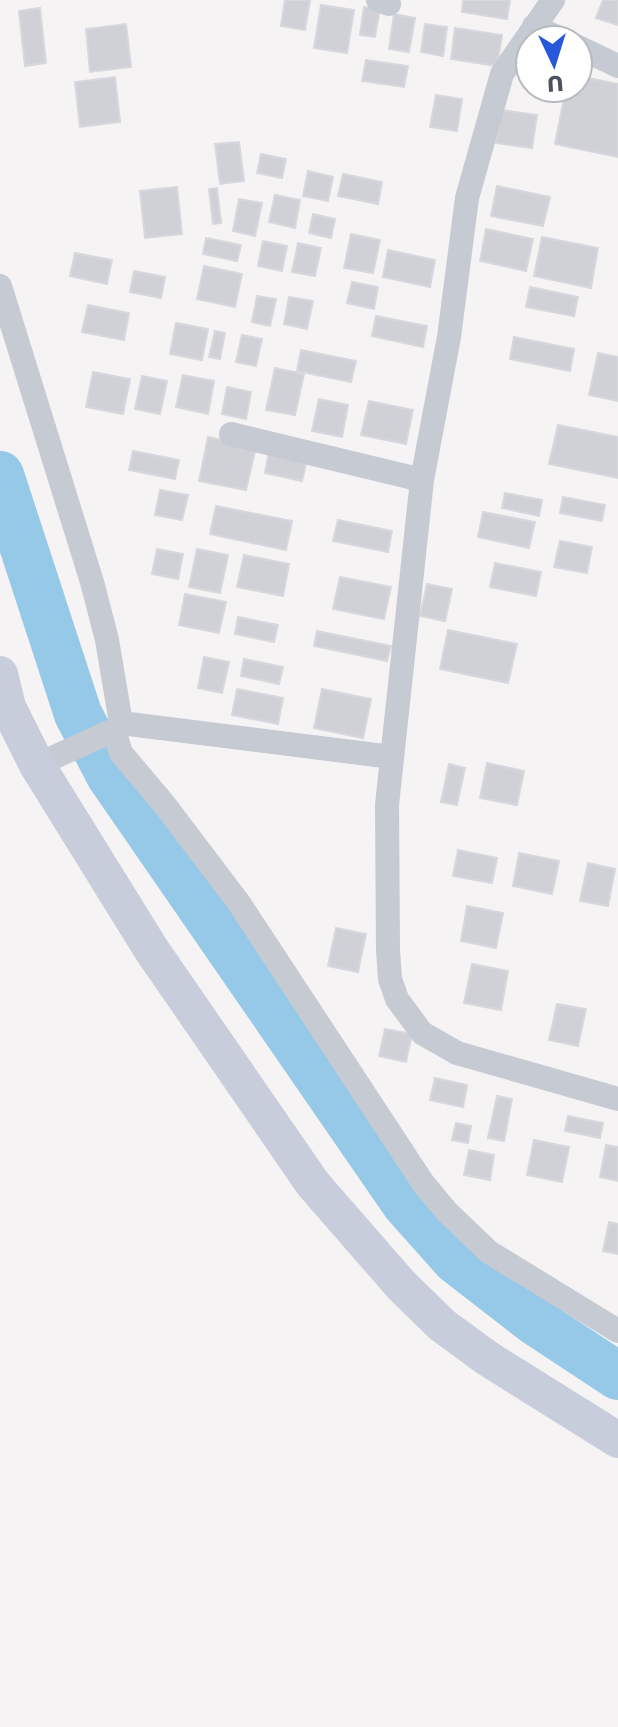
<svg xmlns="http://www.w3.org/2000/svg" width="618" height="1727" viewBox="0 0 618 1727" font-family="'Golos Text',sans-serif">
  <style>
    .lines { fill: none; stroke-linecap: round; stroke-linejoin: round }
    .river { stroke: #96c9e8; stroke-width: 48 }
    .building { fill: #d0d1d7; stroke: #d7d8dd; stroke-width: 2 }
    .street { stroke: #c5cad3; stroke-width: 24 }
    .secondary { stroke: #c7cdda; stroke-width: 36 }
  </style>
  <rect width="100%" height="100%" fill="#f5f3f3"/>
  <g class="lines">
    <path class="river" d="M0,475L78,714L110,775L406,1204L456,1260L536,1322L618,1376"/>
  </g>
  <path class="building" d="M285,0H310L305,30L281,26Z
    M463,0H510L507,19L462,12Z
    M603,0H618V25L596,18Z
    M321,5L354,10L347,53L314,48Z
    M364,7L380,9L375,37L360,35Z
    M40,8L46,63L25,66L19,11Z
    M394,14L415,18L409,52L389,49Z
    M126,24L131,67L90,72L86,29Z
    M425,24L447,27L443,56L421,52Z
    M455,28L502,35L497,66L451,59Z
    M366,60L408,66L404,87L362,81Z
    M578,76L618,84V157L555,144L566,88H578Z
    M115,77L120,122L80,127L75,82Z
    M436,95L462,99L457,131L430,127Z
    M501,110L537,115L532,148L496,143Z
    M239,142L244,181L220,184L215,144Z
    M261,154L286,159L282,178L257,173Z
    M308,171L333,177L328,201L303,196Z
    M343,174L382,182L378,204L338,196Z
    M497,186L550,197L543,226L491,216Z
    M177,187L182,234L145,238L140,191Z
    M217,188L221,223L213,224L209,189Z
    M275,195L300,200L295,228L269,222Z
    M239,199L262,203L255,236L233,231Z
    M313,214L335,219L331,238L309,233Z
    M486,229L533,239L526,271L480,261Z
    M351,234L380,240L373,273L344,268Z
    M542,237L598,248L591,288L534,276Z
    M206,238L241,245L237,261L203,254Z
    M263,241L287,246L282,271L258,266Z
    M298,243L321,248L315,276L292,272Z
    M388,250L435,260L430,287L383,277Z
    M75,253L112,260L107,284L70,276Z
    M204,266L242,274L235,307L197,299Z
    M134,271L165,277L161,298L130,292Z
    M352,282L378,287L374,309L347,303Z
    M530,287L578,297L574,316L526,307Z
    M257,296L276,299L270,326L252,322Z
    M289,297L313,301L307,329L284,324Z
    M88,305L129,313L124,340L82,332Z
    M376,316L427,326L423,347L372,336Z
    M176,323L208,329L202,360L170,354Z
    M215,331L225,333L220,359L209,357Z
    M242,335L262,339L256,366L236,362Z
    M514,337L574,349L570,371L510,359Z
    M301,350L356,361L351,382L297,371Z
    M598,353L618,357V401L589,395Z
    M275,368L304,374L295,415L266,410Z
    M93,372L130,379L123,414L86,407Z
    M183,375L214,381L208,414L176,407Z
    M142,376L167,381L160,414L135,409Z
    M227,387L251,392L246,419L222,414Z
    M319,399L348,405L342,437L312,431Z
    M369,401L413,410L406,444L361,435Z
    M558,425L618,437V478L549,464Z
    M208,437L256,447L246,490L199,481Z
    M133,451L179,460L175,479L129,470Z
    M269,451L307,459L302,481L265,473Z
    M160,490L188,495L182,520L155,515Z
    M505,493L542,500L539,516L502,508Z
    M563,497L605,505L602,521L560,513Z
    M216,506L292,521L286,550L210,534Z
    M483,512L535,522L529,548L478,537Z
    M338,520L392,531L388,552L333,541Z
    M560,541L592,547L587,573L554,567Z
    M157,549L183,554L178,579L152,574Z
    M197,549L228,555L220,593L189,587Z
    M244,555L289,564L283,596L237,587Z
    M495,563L541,572L536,596L490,587Z
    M340,577L391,587L384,619L333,609Z
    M427,584L452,589L445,621L420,616Z
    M185,594L226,602L219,633L179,625Z
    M238,617L278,625L274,642L235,634Z
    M448,630L517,644L508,683L440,669Z
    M317,631L391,646L387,661L314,646Z
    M204,657L229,662L222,693L198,688Z
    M244,659L283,667L279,684L241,676Z
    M237,689L283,698L278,724L232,715Z
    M322,689L371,699L363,738L314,728Z
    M487,763L524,771L517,805L480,798Z
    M449,764L465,768L457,805L441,802Z
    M458,850L497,858L492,883L453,876Z
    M519,853L559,861L552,894L513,886Z
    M588,863L615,869L608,906L580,901Z
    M467,906L503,913L496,948L461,941Z
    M336,928L366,934L358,972L328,966Z
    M472,964L508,971L501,1010L464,1003Z
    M557,1004L586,1009L578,1046L549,1040Z
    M385,1029L412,1034L406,1062L379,1056Z
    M435,1078L467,1085L463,1107L430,1100Z
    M497,1096L512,1099L504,1141L488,1138Z
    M568,1116L603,1123L600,1138L565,1131Z
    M456,1123L471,1126L468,1143L452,1140Z
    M534,1140L569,1147L562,1182L527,1175Z
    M606,1145L618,1147V1181L600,1177Z
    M469,1150L494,1155L490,1180L464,1175Z
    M609,1222L618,1224V1254L603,1251Z"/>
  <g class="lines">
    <path class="street" d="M378,0L389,4
      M553,0L502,74L467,198L449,337L422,480L387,805L388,950L390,979L397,999L422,1033L457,1053L618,1099
      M534,26L563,40
      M578,47L618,66
      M0,286L92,582L107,640L121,723L114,730L37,765
      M231,434L422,480
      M121,723L392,757
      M114,730L121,753L164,804L239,903L423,1183L447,1212L489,1252L618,1331"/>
    <path class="secondary" d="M0,674L8,707L37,765L151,949L313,1184L401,1285L442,1325L487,1358L618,1440"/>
  </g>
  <g transform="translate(554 64) rotate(176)"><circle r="38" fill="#ffffff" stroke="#b7babf" stroke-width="2"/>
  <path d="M0-6L14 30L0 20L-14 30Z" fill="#2757da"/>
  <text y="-12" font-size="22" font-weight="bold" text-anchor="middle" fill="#4b525f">U</text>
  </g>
</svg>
